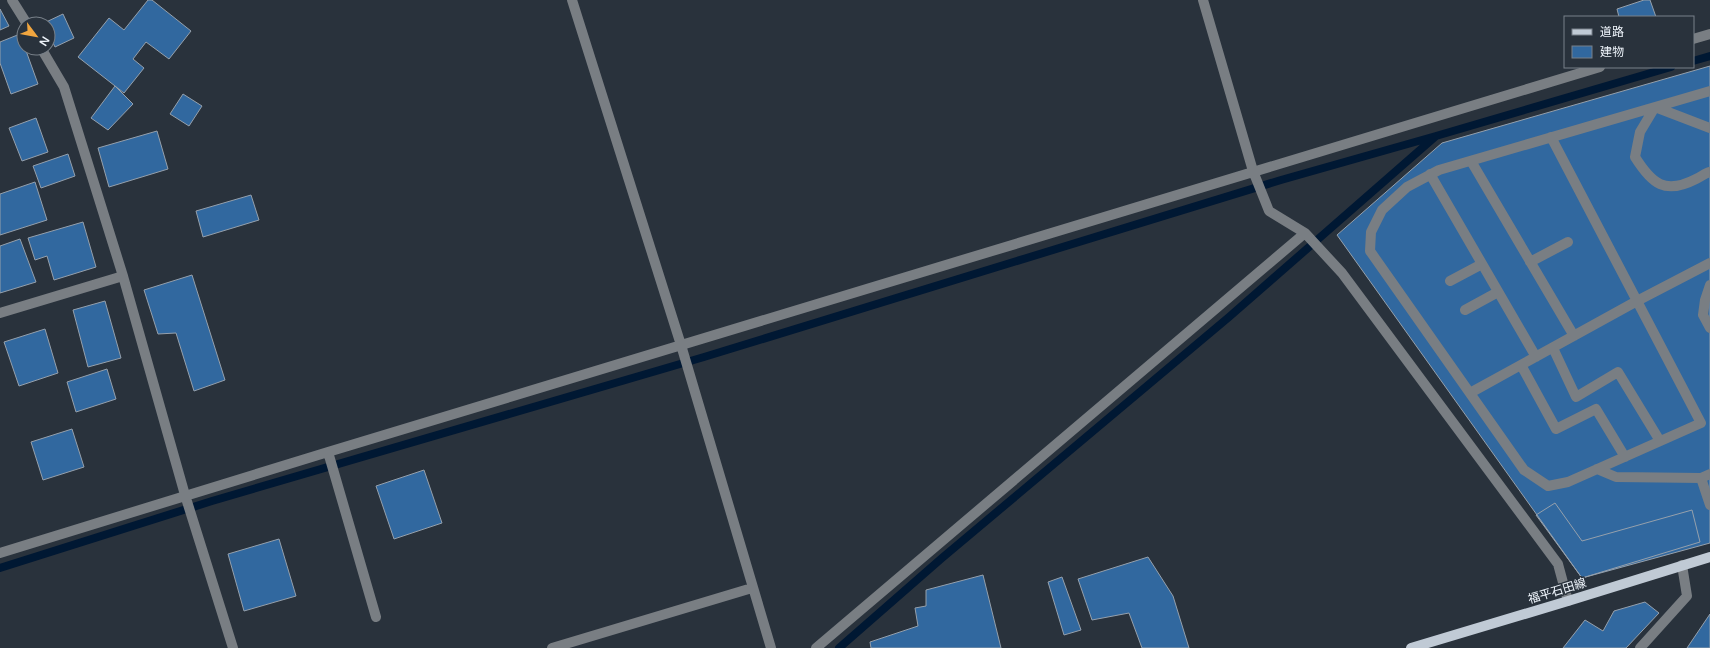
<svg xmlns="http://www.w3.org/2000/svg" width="1710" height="648" viewBox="0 0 1710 648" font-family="'Varela Round','Noto Sans JP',sans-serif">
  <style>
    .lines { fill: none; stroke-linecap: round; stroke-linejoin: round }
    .stream { stroke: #001833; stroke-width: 8 }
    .building { fill: #31689f; stroke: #95a0ac }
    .minor { stroke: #797e83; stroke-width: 10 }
    .major { stroke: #c0cad5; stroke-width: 10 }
    .labels { text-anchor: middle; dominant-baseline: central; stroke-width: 3; stroke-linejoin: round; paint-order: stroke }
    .street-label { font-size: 12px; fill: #eff5fc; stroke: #29323c }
  </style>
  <rect width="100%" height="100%" fill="#29323c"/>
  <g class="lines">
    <path class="stream" d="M1693,61L1710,56
      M0,568L212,501L704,357L1281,180L1436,136
      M839,648L942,558L1229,317L1436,136L1671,67"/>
  </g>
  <path class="building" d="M148,0H152L191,31L169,59L146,42L133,59L144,68L124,93L78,57L109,18L124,30Z
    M1644,0H1650L1656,17H1619L1617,9Z
    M0,9L9,26L0,30Z
    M63,14L74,38L55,47L48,32V24L44,23Z
    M20,34L38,84L11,94L0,63V42Z
    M1710,66V543L1582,578L1337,235L1442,143Z
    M115,86L133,104L108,130L91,118Z
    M183,94L202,106L189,126L170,114Z
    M36,118L48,152L22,161L9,128Z
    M157,131L168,169L109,187L98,148Z
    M68,154L75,176L41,188L33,166Z
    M35,182L47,220L0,235V194Z
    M251,195L259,220L203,237L196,211Z
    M83,222L96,267L54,280L47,256L35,260L28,238Z
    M20,239L36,282L0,293V246Z
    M192,275L225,380L194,391L176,333L158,334L144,290Z
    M105,301L121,358L88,367L73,310Z
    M45,329L58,373L19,386L4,342Z
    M107,369L116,399L76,412L67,382Z
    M72,429L84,467L43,480L31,442Z
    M424,470L442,523L394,539L376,486Z
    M1555,503L1582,541L1692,510L1700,542L1582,578L1536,515Z
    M279,539L296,596L244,611L228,554Z
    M1148,557L1173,596L1189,648H1142L1129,613L1092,620L1078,579Z
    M983,575L1001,648H871L870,642L918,626L915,608L926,606V590Z
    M1062,577L1081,630L1064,635L1048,582Z
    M1645,602L1659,613L1626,648H1563L1585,620L1603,631L1614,611Z
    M1710,614V648H1687Z"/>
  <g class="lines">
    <path class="minor" d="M12,0L27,24
      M572,0L681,345L771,648
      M1693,39L1710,34
      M41,48L64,87L123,276L185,495L233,648
      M1710,128L1655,107L1640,132L1635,157C1652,184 1665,195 1696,179C1701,177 1705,173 1710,172
      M1551,137L1701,423L1568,482L1548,486L1524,470L1370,251L1371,232L1382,210L1407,187L1439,170L1710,91
      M1471,161L1574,336
      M1430,174L1536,357
      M1305,233L1342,273L1558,564L1568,601
      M1530,262L1568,242
      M1450,281L1482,264
      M1710,285L1705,300L1703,315L1710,328
      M1465,310L1498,292
      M0,313L123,276
      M1553,348L1576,397L1618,372L1660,441
      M1521,365L1556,429L1596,409L1625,457
      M1470,393L1637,301L1710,263
      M328,452L376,617
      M1597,469L1616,477L1701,478
      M1710,474L1701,478L1710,505
      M0,553L328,452L1600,67
      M552,648L752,588
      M816,648L1305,233L1269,211L1253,171L1203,0
      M1640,648L1687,596L1682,565"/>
    <path class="major" d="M1411,648L1568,601L1710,557"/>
  </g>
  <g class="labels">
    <g class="street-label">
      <text transform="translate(1557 591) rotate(-17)">福平石田線</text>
    </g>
  </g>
  <rect x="1564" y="16" width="130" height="52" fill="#29323c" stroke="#788089"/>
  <rect x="1572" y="29" width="20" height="6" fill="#c0cad5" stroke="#788089"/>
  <text x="1600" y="36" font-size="12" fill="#eff5fc">道路</text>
  <rect x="1572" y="46" width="20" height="12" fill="#31689f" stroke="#788089"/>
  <text x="1600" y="56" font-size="12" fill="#eff5fc">建物</text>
  <g transform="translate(36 36) rotate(122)"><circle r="19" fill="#29323c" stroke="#788089"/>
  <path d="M0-3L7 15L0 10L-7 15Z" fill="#f1a63f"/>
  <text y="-6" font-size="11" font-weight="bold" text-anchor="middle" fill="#eff5fc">N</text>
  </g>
</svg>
